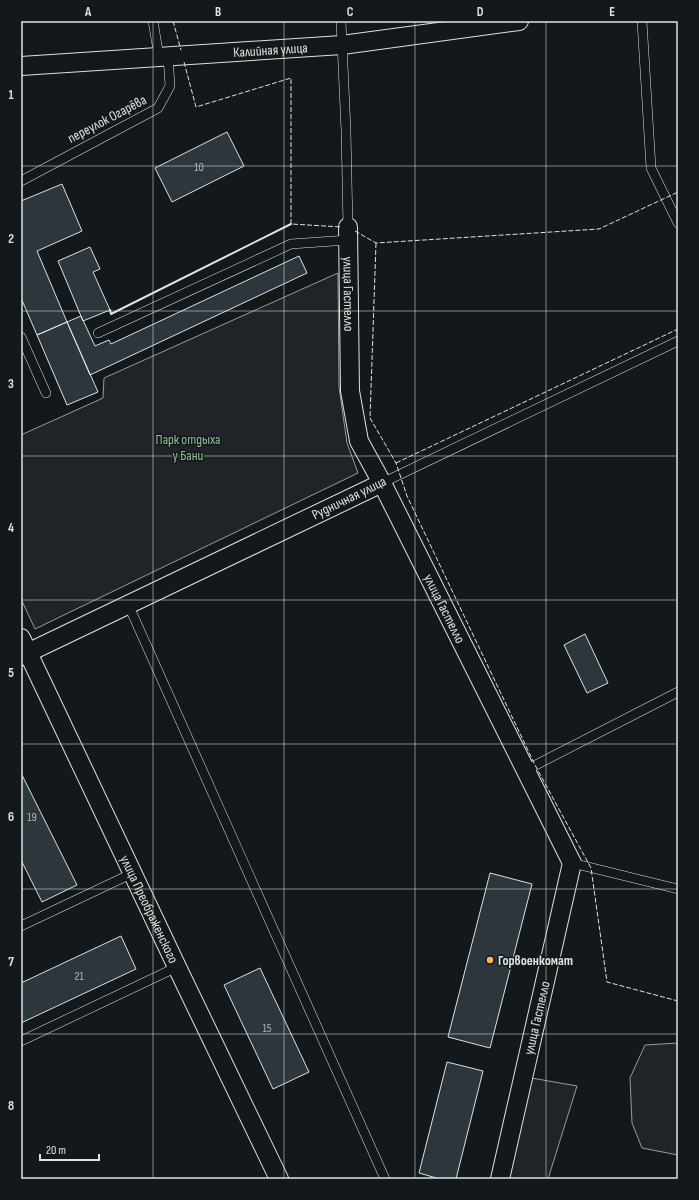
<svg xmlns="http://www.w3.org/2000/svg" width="699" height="1200" viewBox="0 0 699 1200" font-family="'Sofia Sans Condensed',sans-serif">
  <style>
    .green { fill: #202428; stroke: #939e99 }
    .building { fill: #2c363c; stroke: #d8e6dc }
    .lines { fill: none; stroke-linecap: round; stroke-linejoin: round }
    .service-casing { stroke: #d8e6dc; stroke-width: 10 }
    .minor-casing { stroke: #d8e6dc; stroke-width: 20 }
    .service { stroke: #14181c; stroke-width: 9 }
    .minor { stroke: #14181c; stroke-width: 18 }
    .fence { stroke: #d8e6dc; stroke-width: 1; stroke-dasharray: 5 2; stroke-linecap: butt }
    .wall { stroke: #d8e6dc; stroke-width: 2 }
    .grid { fill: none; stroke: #d8e6dc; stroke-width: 1; stroke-opacity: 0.55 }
    .poi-dot { fill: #ffb74d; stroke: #14181c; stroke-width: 1.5 }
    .labels { text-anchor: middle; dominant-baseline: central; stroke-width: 3; stroke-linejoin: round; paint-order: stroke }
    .number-label { font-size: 12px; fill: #adbab4 }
    .street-label { font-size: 14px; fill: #d8e6dc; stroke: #14181c }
    .park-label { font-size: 14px; fill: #8ac095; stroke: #14181c }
    .poi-label { font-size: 14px; font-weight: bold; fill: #d8e6dc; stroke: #14181c; text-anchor: start }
    .neatline { fill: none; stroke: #d8e6dc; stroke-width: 1.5 }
    .grid-label { font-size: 13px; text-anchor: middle; font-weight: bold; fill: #d8e6dc }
  </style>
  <rect width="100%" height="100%" fill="#14181c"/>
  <path class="green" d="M338,273L339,387L347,443L358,473L35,629L21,599V435L103,398L104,378Z
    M678,1043V1155L642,1148L632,1123L630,1078L645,1045Z
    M526,1077L577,1086L548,1179H503Z"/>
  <path class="building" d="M227,132L244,166L172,202L155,168Z
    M62,184L82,231L37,251L67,322L37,335L21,298V201Z
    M90,247L100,269L93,272L110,310L83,321L58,261Z
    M299,256L307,273L90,375L67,322L81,316L95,346L109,340L111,344Z
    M67,322L98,392L67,405L37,335Z
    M585,634L608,683L587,693L564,645Z
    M21,773L77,885L42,902L21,860Z
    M490,873L532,884L490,1048L448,1037Z
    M121,936L136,969L21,1023V983Z
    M260,968L309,1072L273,1089L224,985Z
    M447,1062L483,1071L456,1179H440L419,1173Z"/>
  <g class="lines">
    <g class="service-casing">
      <path id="service" d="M153,21L159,57
        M341,21L346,131L348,227
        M642,21L651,168L678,223
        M21,181L158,108L170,86L168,56
        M98,333L291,244L348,240
        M21,337L46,393
        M382,483L678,341
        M128,604L385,1179
        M526,770L678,692
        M572,863L678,889
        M21,926L133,873
        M21,1041L177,967"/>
    </g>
    <g class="minor-casing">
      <g id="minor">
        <path id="s1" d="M21,66L342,45L519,21"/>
        <path id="s2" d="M348,227L350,391L359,441L382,483L572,863L500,1179"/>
        <path id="s3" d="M21,638L177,967L279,1179"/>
        <path d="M21,656L382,483"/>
      </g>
    </g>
    <use href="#service" class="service"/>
    <use href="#minor" class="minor"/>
    <path class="fence" d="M173,21L181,50
      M184,62L196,107L291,78V224L342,227
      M355,231L376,243L599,229L678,192
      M376,243L370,418L396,463L407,496L535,765L591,868L607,982L678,1001
      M396,463L678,329"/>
    <path class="wall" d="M110,310L111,314L291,224"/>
  </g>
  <path class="grid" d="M153,21V1179M284,21V1179M415,21V1179M546,21V1179M21,166H678M21,311H678M21,456H678M21,600H678M21,744H678M21,889H678M21,1034H678"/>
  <circle class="poi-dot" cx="490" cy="960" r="4"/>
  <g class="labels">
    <g class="number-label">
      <text x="199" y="167">10</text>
      <text x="32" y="817">19</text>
      <text x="79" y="976">21</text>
      <text x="267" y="1028">15</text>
    </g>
    <g class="street-label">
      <text stroke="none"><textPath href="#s1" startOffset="250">Калийная улица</textPath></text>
      <text transform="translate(107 119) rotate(-28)">переулок Огарёва</text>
      <text stroke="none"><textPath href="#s2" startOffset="67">улица Гастелло</textPath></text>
      <text transform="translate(349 498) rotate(-26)">Рудничная улица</text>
      <text stroke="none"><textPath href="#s2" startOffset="403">улица Гастелло</textPath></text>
      <text stroke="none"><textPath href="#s3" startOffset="300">улица Преображенского</textPath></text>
      <text transform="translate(537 1018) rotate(-77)">улица Гастелло</text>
    </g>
    <g class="park-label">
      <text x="188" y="439">Парк отдыха<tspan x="188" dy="16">у Бани</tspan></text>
    </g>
    <g class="poi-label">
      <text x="498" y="960">Горвоенкомат</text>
    </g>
  </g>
  <rect width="699" height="1200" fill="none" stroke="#14181c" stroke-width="44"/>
  <path d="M40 1154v6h59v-6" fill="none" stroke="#d8e6dc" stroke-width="2"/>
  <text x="46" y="1154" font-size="12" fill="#d8e6dc" stroke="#14181c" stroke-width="3" paint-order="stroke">20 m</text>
  <rect x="22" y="22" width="655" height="1156" class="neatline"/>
  <g class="grid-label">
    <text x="88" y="16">A</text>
    <text x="218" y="16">B</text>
    <text x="350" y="16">C</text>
    <text x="480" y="16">D</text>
    <text x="612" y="16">E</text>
    <text x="11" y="99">1</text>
    <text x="11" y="243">2</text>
    <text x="11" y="388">3</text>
    <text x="11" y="532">4</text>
    <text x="11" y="677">5</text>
    <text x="11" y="821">6</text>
    <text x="11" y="966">7</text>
    <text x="11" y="1110">8</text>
  </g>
</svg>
